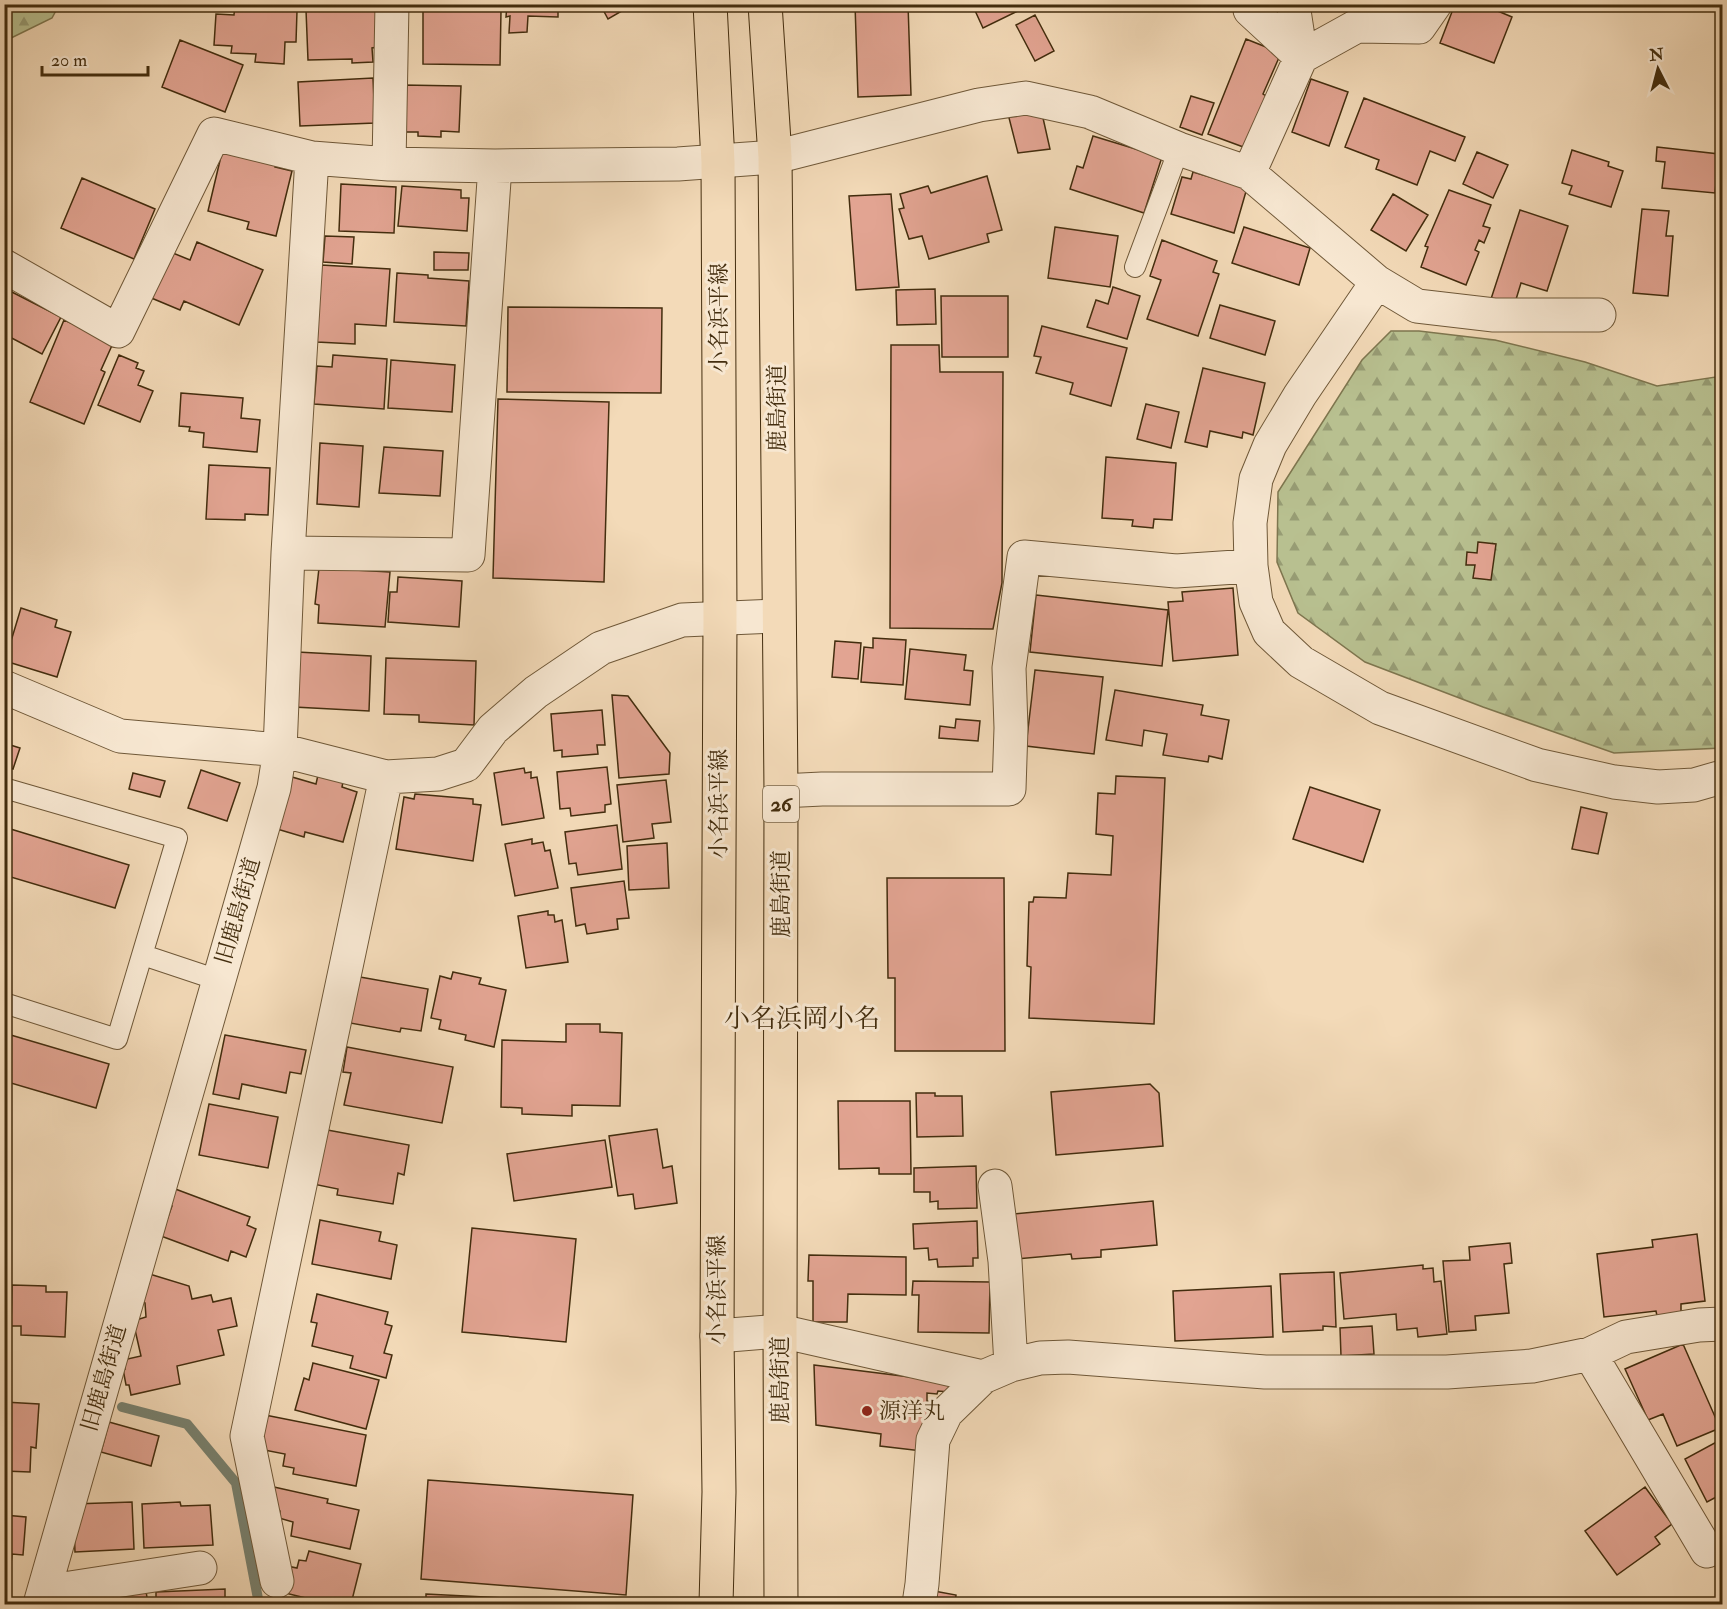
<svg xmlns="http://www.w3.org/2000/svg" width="1727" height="1609" viewBox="0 0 1727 1609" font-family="'IM FELL Double Pica','Noto Serif JP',serif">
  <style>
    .forest { fill: url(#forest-firs); stroke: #7e764f; stroke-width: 1.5 }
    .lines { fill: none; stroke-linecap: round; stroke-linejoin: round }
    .stream { stroke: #788271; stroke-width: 10 }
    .building { fill: #e2a492; stroke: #432d0e; stroke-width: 1.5 }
    .lane-casing { stroke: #6f5838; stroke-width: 22 }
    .street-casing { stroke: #6f5838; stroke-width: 35 }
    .primary-casing { stroke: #432d0e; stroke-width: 35 }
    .lane { stroke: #f7e7d1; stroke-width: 20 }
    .street { stroke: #f7e7d1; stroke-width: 33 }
    .primary { stroke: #f3dab8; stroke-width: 33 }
    .poi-dot { fill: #8f2418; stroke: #f7e7d1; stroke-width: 2 }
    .labels { text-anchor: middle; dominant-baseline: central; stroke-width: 6; stroke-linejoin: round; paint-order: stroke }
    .shield { fill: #f7e7d1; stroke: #796548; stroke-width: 1.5 }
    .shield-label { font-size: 21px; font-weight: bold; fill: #432d0e }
    .street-label { font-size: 22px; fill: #432d0e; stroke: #f7e7d1 }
    .poi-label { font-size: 22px; fill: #432d0e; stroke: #f7e7d1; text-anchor: start }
    .quarter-label { font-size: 26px; fill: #432d0e; stroke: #f7e7d1 }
  </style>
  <defs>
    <pattern id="forest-firs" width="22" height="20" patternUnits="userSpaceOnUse" patternTransform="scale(1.5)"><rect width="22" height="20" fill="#b8c090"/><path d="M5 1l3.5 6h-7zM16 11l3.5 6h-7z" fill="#979c74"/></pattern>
  </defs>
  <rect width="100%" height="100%" fill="#f3dab8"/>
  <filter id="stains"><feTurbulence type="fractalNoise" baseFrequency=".00333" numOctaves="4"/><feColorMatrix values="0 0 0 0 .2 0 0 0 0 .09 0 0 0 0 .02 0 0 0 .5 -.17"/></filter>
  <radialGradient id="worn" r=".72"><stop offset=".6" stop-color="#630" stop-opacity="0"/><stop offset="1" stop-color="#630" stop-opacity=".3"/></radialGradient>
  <path class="forest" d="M5,4H59V5L52,18L5,41Z
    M1391,331H1419L1495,340L1585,362L1657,386L1722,376V748L1614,753L1483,707L1365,662L1298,613L1277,562L1278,492L1362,360Z"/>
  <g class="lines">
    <path class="stream" d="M122,1407L187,1424L236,1483L259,1604"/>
  </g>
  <path class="building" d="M235,4H258V9L297,11L296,42H285L284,64L255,62L256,54L231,53L232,46L214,45L216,14L234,15Z
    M507,4H558V17L528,16L527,32L509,33L510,16L506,17Z
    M600,4H634L608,19Z
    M855,4H908L911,95L858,97Z
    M972,4H1032L983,28Z
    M1372,4H1388L1386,10Z
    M1455,4H1481L1512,17L1494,63L1440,43Z
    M376,8L378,47L372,48L373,62L352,63V59L308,60L306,10Z
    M423,10L501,11L500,65L423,64Z
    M1035,15L1054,51L1035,61L1016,25Z
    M1246,39L1281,53L1263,94L1266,96L1246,148L1208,134Z
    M180,40L243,65L225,112L162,87Z
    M373,78L375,123L300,126L298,82Z
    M1311,79L1348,92L1329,146L1292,132Z
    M402,85L461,86L459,132L441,131V137L418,136V132H401Z
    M1191,96L1214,103L1202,135L1180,127Z
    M1364,98L1465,137L1455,161L1430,151L1417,185L1376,169L1379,160L1345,147Z
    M1007,110L1043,118L1050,149L1018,153Z
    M1093,136L1162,157L1144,213L1070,189L1077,166L1083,168Z
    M1657,147L1719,154L1715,193L1662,188L1665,162L1656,161Z
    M1572,150L1609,162L1608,166L1623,171L1611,207L1569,194L1572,186L1562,183Z
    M222,152L276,164L275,167L292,171L276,236L247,229L249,222L208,211Z
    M1477,152L1508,165L1493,198L1463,184Z
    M1193,172L1247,188L1234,233L1171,214L1182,177L1191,179Z
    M987,176L1002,230L987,234L989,242L929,259L922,236L909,239L899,209L904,208L900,194L928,186L931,193Z
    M82,178L155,209L134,259L61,228Z
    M341,184L396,187L394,233L339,231Z
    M402,186L461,190V198H469L467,231L398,226Z
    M1449,190L1491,205L1483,226L1490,228L1484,243L1479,240L1475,250L1479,252L1466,285L1421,267L1428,247L1425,246Z
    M891,194L899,287L856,290L849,196Z
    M1393,194L1428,215L1406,251L1371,230Z
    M1642,209L1669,211L1666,236H1673L1668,296L1633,293Z
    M1520,210L1568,226L1547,291L1521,283L1514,306L1491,299Z
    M1055,227L1118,236L1110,287L1048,278Z
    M1244,227L1310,248L1299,285L1232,263Z
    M325,236L354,237L352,264L323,262Z
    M1162,240L1217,261L1213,272L1219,274L1198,336L1147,319L1161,280L1150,276Z
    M197,242L263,270L239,325L184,301L180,310L149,297L168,251L190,260Z
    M434,252L469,253L468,270H434Z
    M321,265L390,269L386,326L355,324V344L317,342Z
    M397,273L428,275V278L469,281L466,326L394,322Z
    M1113,287L1140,296L1127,339L1087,327L1096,300L1108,304Z
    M4,288L61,317L42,354L4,334Z
    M935,289L936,324L897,325L896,290Z
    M941,296H1008V357H942Z
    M1220,305L1275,321L1265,355L1210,338Z
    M508,307L662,308L661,393L507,392Z
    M64,320L114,341L101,370L105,372L84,424L30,402Z
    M1042,326L1127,348L1111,406L1070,394L1073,383L1036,373L1041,357L1034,356Z
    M891,345H939L940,372H1003L1002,583L993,629L890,628Z
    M119,355L138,363L136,368L144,371L138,385L153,391L140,422L98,405Z
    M333,355L387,359L384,409L314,404L317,366L332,367Z
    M391,360L455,365L452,412L388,408Z
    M1203,368L1265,383L1253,435L1243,432L1242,438L1210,431L1207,447L1185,442Z
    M181,393L243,398L241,418L260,420L257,452L203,447L204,433L189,431L190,427L179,426Z
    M498,399L609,402L604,582L493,578Z
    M1146,404L1179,412L1171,448L1137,439Z
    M320,443L363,446L359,507L317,504Z
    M384,447L443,451L440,496L379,493Z
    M1106,457L1176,463L1172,520L1154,519L1153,528L1132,526L1133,520L1102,518Z
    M209,465L270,468L268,515L245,514V520L206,519Z
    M1478,542L1496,544L1491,580L1473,578L1475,565H1466L1467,552L1477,553Z
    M319,568L390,572L385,627L318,623L319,605L315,604Z
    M398,577L462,581L459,627L388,622L390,592H397Z
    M1233,588L1238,655L1173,661L1168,602L1183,601L1182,592Z
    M1036,595L1168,610L1162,666L1030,652Z
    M21,608L57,620L55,627L71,632L57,677L5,661Z
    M873,638L906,640L903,685L861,682L864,647L873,648Z
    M835,641L861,643L858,679L832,677Z
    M910,649L966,655L964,670L973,671L970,705L905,699Z
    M297,652L371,656L369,711L294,707Z
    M386,658L476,661L474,725L419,722V715L384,714Z
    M1035,670L1103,677L1094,754L1026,746Z
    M1115,690L1203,705L1201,715L1229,720L1222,759L1209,756L1208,762L1163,755L1167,734L1144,730L1142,746L1106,740Z
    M612,695L628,696L670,753L669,774L619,778Z
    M602,710L605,745H597L598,754L562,757V750L554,751L551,714Z
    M956,719L980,721L978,741L939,738L940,726L955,728Z
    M4,743L20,748L13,769L4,766Z
    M607,767L611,804L605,805V812L571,816L570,808L560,809L557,772Z
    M524,768L525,773L531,772V778L537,777L544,818L502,825L494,773Z
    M201,770L240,783L227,821L188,808Z
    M133,773L165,781L160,797L129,789Z
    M318,775L343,782L342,787L357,792L343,842L305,832L304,837L277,829L292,777L316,784Z
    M1116,776L1165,778L1154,1024L1029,1018L1031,967L1027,966L1029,902H1033L1034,897L1066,898L1068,873L1111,875L1113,836L1096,834L1098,793L1115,794Z
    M666,780L671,822L652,824L654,838L623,842L617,785Z
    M1310,787L1380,810L1363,862L1293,839Z
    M415,794L473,799V804L481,805L473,861L396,849L404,797L414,799Z
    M1581,807L1607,813L1598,854L1572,849Z
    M617,825L622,869L578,875L576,863L569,864L565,832Z
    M4,827L129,865L115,908L4,875Z
    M532,839V844L543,842L545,851L550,850L558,888L515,896L505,844Z
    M667,843L669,888L629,890L627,846Z
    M887,878H1004L1005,1051H895V978H888Z
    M624,881L629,918L617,919L618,929L587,934L585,924L576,926L571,888Z
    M548,911V915H554L555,922L562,920L568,962L526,968L518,916Z
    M453,972L481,978L479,984L506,990L494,1047L465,1040L466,1035L439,1029L441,1020L431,1018L440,976L451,979Z
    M360,977L428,989L421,1031L401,1028L400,1032L350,1023Z
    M566,1024H600V1032L622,1033L620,1106L572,1105V1116L522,1114V1108L501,1107L502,1040L566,1042Z
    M4,1033L109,1064L96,1108L4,1081Z
    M225,1035L306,1050L301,1074L290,1072L286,1093L242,1084L239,1099L213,1094Z
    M347,1047L453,1067L442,1123L344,1105L351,1073L343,1072Z
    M1150,1084L1159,1093L1163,1146L1056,1155L1051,1092Z
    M916,1093H935V1096H962L963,1136L917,1137Z
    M838,1101H910L911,1174H879V1168L839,1169Z
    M209,1104L278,1117L268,1168L199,1155Z
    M322,1129L409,1145L404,1175L398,1173L393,1204L337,1195L338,1189L313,1184Z
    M657,1129L663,1168L672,1166L677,1203L635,1209L633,1194L618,1196L609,1136Z
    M605,1140L612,1187L514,1201L507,1154Z
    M976,1166L977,1208L938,1209V1201L930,1202V1192H914V1168Z
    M170,1187L250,1217L247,1225L256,1229L246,1257L231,1251L228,1261L161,1236L172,1206L164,1203Z
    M1153,1201L1157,1245L1101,1250V1257L1072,1259L1071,1254L1016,1259L1012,1214Z
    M320,1220L381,1232L379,1241L397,1245L391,1279L312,1264Z
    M977,1221L978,1258H973V1266L938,1267L937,1259L929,1260L928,1248L914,1249L913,1224Z
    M472,1228L576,1239L566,1342L462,1332Z
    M1697,1234L1705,1301L1681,1304V1312L1657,1316L1656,1311L1604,1317L1597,1254L1653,1247L1652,1240Z
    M1510,1243L1512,1263L1504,1264L1509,1313L1475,1316L1476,1330L1449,1332L1443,1261L1470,1260L1469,1247Z
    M809,1255L906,1257V1295L848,1294L847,1322H813V1281H808Z
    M1423,1265V1269L1433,1268L1434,1282L1441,1281L1447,1334L1418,1337L1417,1328L1397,1330L1396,1314L1344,1319L1340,1273Z
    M143,1272L189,1286L192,1299L211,1295L213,1302L231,1298L237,1326L218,1330L224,1355L177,1366L180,1384L131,1395L129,1385H126L123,1369H125L123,1360L141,1356L133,1321L146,1317L145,1303L134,1296Z
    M1334,1272L1336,1327L1323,1326V1330L1283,1332L1280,1274Z
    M913,1281L990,1282L989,1333L918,1332L919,1295H912Z
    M12,1285L46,1286V1292H67L65,1337L21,1335V1326H11Z
    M1271,1286L1273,1337L1175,1341L1173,1291Z
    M317,1294L388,1312L385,1324L392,1326L384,1353L392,1355L386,1378L350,1368L353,1356L312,1346L317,1323L311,1322Z
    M1372,1326L1374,1354L1341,1356L1340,1328Z
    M1683,1344L1720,1428L1677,1446L1663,1414L1648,1420L1625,1369Z
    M313,1363L379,1380L366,1429L295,1410L304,1378L309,1380Z
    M814,1365L950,1382V1392L938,1391L937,1394L927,1393V1401L933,1402L932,1419L922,1451L880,1446L881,1434L816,1425Z
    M4,1402L39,1404L36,1448L31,1447L30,1472L4,1471Z
    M260,1414L366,1435L356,1486L293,1474L294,1468L283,1466L285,1454L254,1448Z
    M109,1422L159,1436L151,1466L101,1452Z
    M1722,1439V1494L1707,1502L1685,1459Z
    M428,1480L633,1495L626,1595L421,1579Z
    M274,1487L328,1499L327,1503L359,1510L350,1549L291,1536L293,1522L279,1518L280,1511L269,1509Z
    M1645,1487L1672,1524L1655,1537L1660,1544L1617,1575L1585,1531Z
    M132,1502L134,1549L75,1552L73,1504Z
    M180,1502L181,1506L210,1505L213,1545L144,1548L142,1504Z
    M4,1515L26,1517L23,1555L12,1554L11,1564L4,1563Z
    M309,1551L361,1564L351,1604H325L326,1603L281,1592L287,1566L297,1568L299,1560L306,1561Z
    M225,1589V1604H156V1592Z
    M146,1591L148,1604H72L71,1600Z
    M934,1591L956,1595L955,1604H931Z
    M426,1594L626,1604H426Z"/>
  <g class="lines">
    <g class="lane-casing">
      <path id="lane" d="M1135,267L1179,149
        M4,788L177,838L117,1039L4,1003
        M143,955L218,980"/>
    </g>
    <g class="street-casing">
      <path id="street" d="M1250,10L1301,57L1357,26L1419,27L1435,4
        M389,164L392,4
        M1249,173L1301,57L1293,4
        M4,266L118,331L214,134L312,158
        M1377,282L1300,395L1270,445L1256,479L1250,523L1251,566L1256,602L1269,632L1301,662L1380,708L1537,765L1614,782L1658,787L1694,785L1722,777
        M288,553L468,555L495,166
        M4,687L120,736L280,750L386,777L438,774L466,765L493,729L536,692L601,648L682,620L778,616
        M781,791L822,789H1009L1011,728L1009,668L1024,557L1176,571L1251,566
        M995,1186L1005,1261L1011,1365
        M717,1336L780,1331L983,1377
        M1590,1354L1626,1337L1699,1325L1722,1324
        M277,1581L247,1436L386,777
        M44,1592L200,1568
        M40,1604L274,788L280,750L288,553L312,158L389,164L495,166L678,164L775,157L979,105L1026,98L1090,112L1179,149L1249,173L1377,282L1417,306L1494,315H1599
        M919,1604L922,1584L933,1440L946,1413L983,1377L1011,1365L1040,1358L1068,1357L1265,1372H1447L1532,1366L1590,1354L1707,1551"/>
    </g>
    <g class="primary-casing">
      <path id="primary" d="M710,4L718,162L720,617L717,1336L719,1492L716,1604
        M765,4L775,157L781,791L780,1331L781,1604"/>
    </g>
    <use href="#lane" class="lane"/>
    <use href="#street" class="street"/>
    <use href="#primary" class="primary"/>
  </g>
  <circle class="poi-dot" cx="867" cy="1411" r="6"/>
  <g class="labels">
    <rect class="shield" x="763" y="786" width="36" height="36" rx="4.5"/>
    <g class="shield-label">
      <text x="781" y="804">26</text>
    </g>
    <g class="street-label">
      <text transform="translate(719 318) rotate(-90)">小名浜平線</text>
      <text transform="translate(777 408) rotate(-90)">鹿島街道</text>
      <text transform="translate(719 804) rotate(-90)">小名浜平線</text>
      <text transform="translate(781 894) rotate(-90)">鹿島街道</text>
      <text transform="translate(238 911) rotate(-74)">旧鹿島街道</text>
      <text transform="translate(717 1290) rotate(-90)">小名浜平線</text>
      <text transform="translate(104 1378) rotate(-74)">旧鹿島街道</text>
      <text transform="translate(780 1380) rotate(-90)">鹿島街道</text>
    </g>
    <g class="poi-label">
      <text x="879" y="1411">源洋丸</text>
    </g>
    <g class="quarter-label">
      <text x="802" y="1019">小名浜岡小名</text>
    </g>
  </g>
  <rect width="1727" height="1609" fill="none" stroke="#f3dab8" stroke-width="24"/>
  <rect x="6" y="6" width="1715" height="1597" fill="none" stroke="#432d0e" stroke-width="3"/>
  <rect x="12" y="12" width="1703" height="1585" fill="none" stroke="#432d0e" stroke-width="1.5"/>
  <g transform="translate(1658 69) rotate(354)" stroke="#f7e7d1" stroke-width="4.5" paint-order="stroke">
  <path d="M0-4.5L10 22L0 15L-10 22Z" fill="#432d0e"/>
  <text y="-9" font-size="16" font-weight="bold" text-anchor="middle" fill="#432d0e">N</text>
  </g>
  <path d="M42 66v9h106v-9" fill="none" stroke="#432d0e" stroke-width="3"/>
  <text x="51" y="66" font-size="18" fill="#432d0e" stroke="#f7e7d1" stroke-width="4.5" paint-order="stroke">20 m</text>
  <rect width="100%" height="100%" filter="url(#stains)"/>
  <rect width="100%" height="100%" fill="url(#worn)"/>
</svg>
